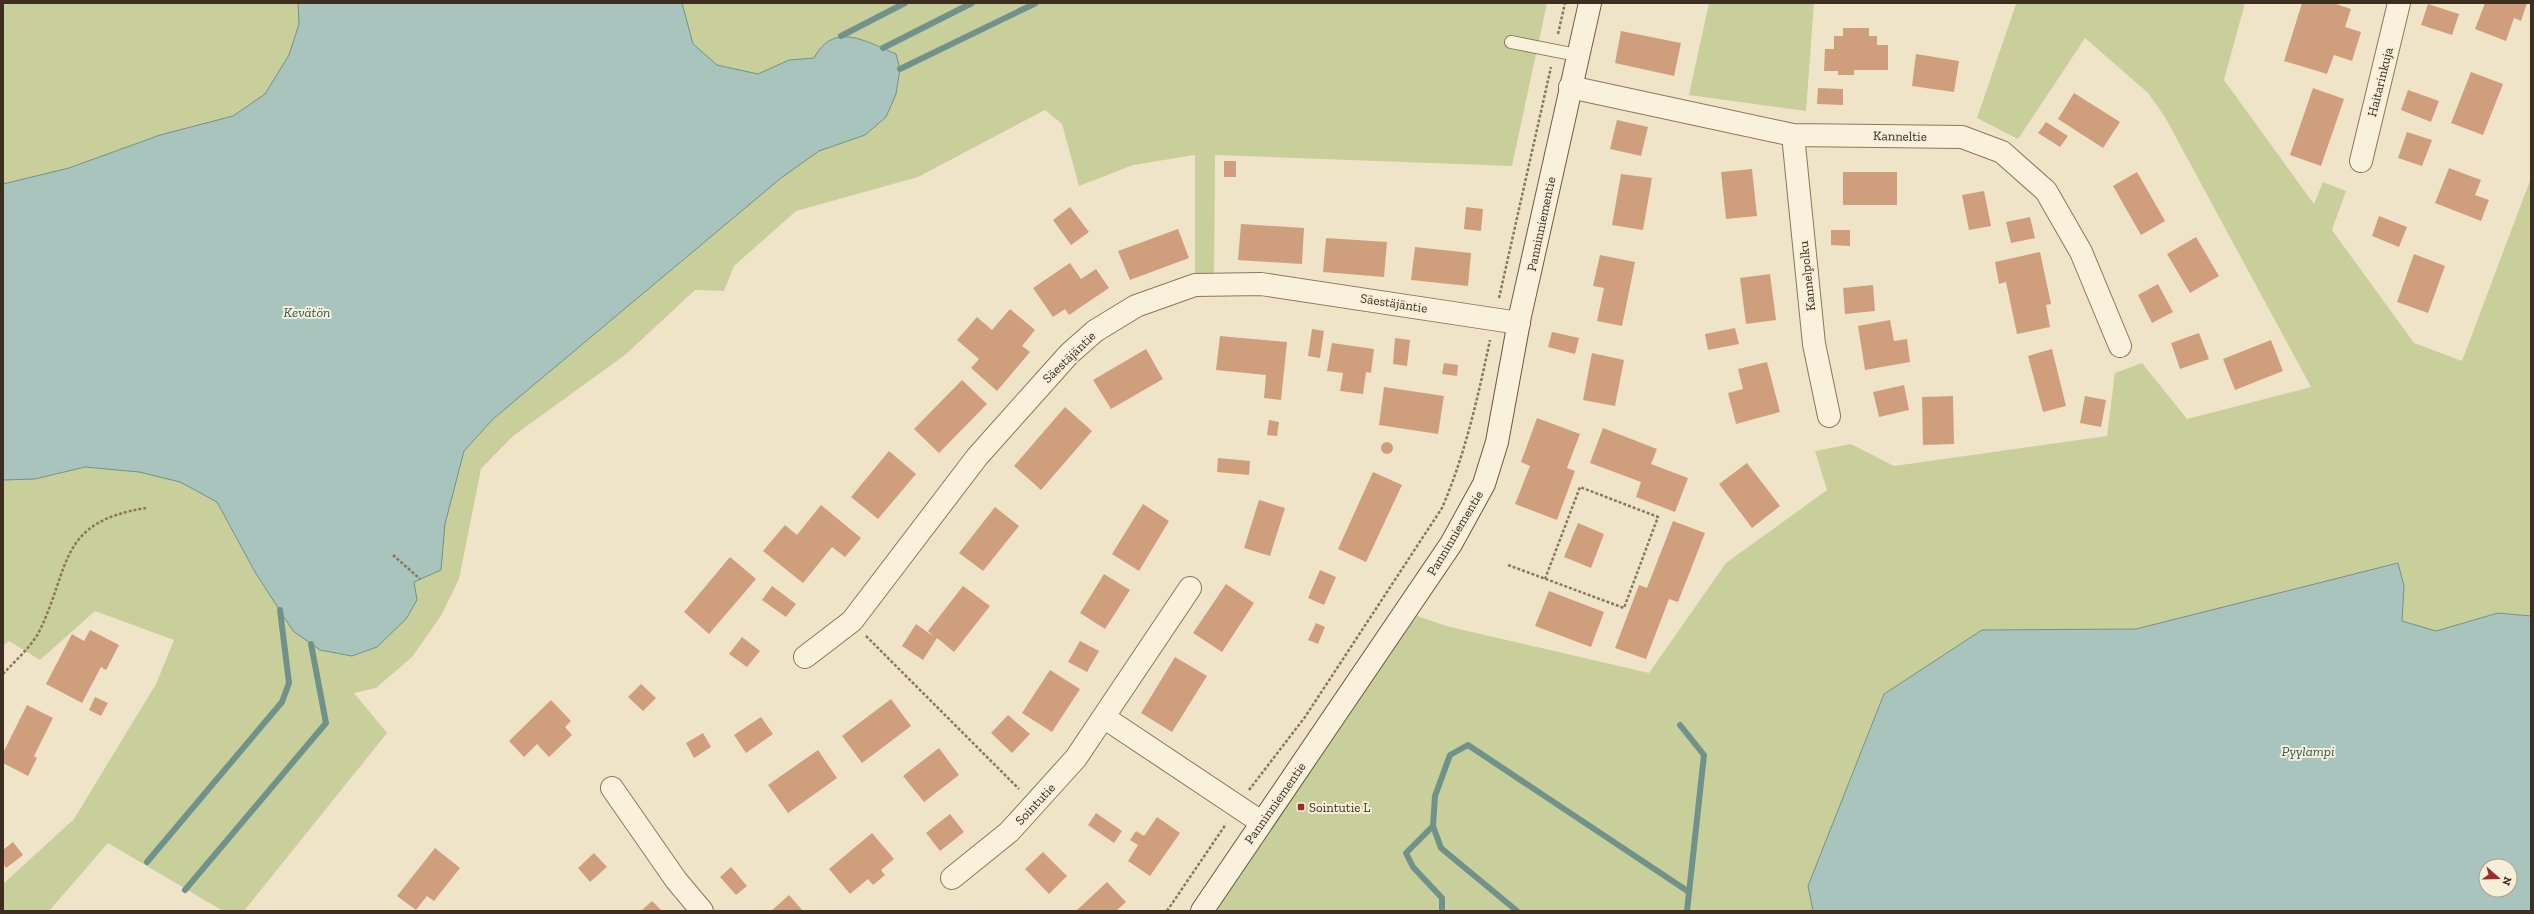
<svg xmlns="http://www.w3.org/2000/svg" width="2534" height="914" viewBox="0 0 2534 914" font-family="'Zilla Slab',serif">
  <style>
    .green { fill: #c9cf9b }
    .water { fill: #a9c4bc; stroke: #6f938a; fill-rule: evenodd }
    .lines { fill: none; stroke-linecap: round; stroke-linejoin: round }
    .stream { stroke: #6f938a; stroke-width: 6 }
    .building { fill: #cf9f7d }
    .lane-casing { stroke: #8d765c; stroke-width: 14 }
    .street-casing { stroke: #8d765c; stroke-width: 24 }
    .secondary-casing { stroke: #6f573f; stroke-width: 24 }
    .path { stroke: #8d765c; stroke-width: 2.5; stroke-dasharray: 3 2; stroke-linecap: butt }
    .lane { stroke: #faf1dc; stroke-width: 12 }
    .street { stroke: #faf1dc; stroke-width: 22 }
    .secondary { stroke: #faf1dc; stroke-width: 22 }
    .poi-dot { fill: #9e2a2b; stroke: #f7eed8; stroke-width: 1.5 }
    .labels { text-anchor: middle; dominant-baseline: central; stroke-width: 4; stroke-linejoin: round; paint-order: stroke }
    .street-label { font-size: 13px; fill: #3d2e20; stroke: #f7eed8 }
    .poi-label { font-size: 13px; fill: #3d2e20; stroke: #f7eed8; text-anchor: start }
    .water-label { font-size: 14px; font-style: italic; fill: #2f5d5a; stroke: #f7eed8 }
  </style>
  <rect width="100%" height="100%" fill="#f0e4c8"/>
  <path class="green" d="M3,3H1547L1512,166L1215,155L1214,273L1195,274V155L1133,165L1079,186L1062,124L1045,110L918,177L796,211L734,266L724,291L695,290L625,355L513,436L481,469L459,579L441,616L412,657L376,688L354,693L387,733L244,911H223L108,843L49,911H3V884L74,819L156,684L174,640L95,611L40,660L9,641L3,646Z
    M1709,3H1814L1806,111L1689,95Z
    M2012,3H2245L2224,80L2314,204L2323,182L2346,191L2332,230L2414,343L2462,361L2531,178V616L2498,613L2436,631L2402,621L2404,586L2398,563L2136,629L1982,630L1884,694L1808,886L1813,911H1203L1406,612L1446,626L1649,673L1726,563L1827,490L1815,451L1851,444L1894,466L2107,436L2115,373L2142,363L2187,419L2311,387L2165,117L2148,93L2085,38L2018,139L1977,118L2016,4Z"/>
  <path class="water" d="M298,3H682L693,44L717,65L758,74L789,60L814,58C834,21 865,41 896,54L900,69L896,94L886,117L865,135L819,151L781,178L493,419L464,451L445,524L441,570L414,582L417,600L406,619L377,647L352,656L320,650L293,631L255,572L217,502L180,482L139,472L85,467L35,479L3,480V184L69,168L160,135L233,116L265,94L289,55L299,24Z
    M2398,563L2404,586L2402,621L2436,631L2498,613L2531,616V911H1813L1808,886L1884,694L1982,630L2136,629ZM2486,866H2510V890H2486Z"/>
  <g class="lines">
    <path class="stream" d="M841,36L905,3
      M883,48L972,3
      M900,69L1036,3
      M1680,725L1704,755L1687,911
      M1433,826L1406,853L1413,867L1442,898V911
      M147,862L282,702L289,683L280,610
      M185,890L326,723L311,644
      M1517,911L1441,848L1433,826L1435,796L1450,755L1468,745L1689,892"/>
  </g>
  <path class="building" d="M2302,3H2333L2351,9L2345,27L2361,32L2352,61L2334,55L2327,74L2284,61Z
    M2485,3H2527L2521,21L2514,18L2506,41L2475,29Z
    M2428,4L2459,14L2452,35L2421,25Z
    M1843,28H1869V36H1877V45H1888V70H1854V75H1838V71H1824L1825,49H1834V36H1843Z
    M1621,31L1681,43L1674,76L1615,63Z
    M1916,54L1959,61L1954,92L1912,86Z
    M2471,72L2503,84L2483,135L2451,123Z
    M1818,88L1843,89V105L1817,104Z
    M2313,88L2344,99L2321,166L2290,155Z
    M2408,90L2439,101L2431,122L2401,110Z
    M2074,93L2120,122L2103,148L2058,119Z
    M1617,120L1648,127L1641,156L1610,149Z
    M2046,122L2068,136L2060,147L2038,133Z
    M2407,132L2432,140L2422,166L2398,158Z
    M1224,161H1236V177H1224Z
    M2449,168L2481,180L2475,195L2489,200L2481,221L2435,203Z
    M1752,169L1757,216L1726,219L1721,172Z
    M1843,172H1897V205H1843Z
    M2137,172L2165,221L2141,235L2113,186Z
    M1621,174L1652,178L1643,230L1612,225Z
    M1984,191L1991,226L1969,230L1962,195Z
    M1070,207L1089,232L1071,245L1053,220Z
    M1466,207L1483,209L1481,231L1464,229Z
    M2379,216L2407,227L2399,247L2372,236Z
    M2030,217L2035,238L2011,243L2006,222Z
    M1241,224L1304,228L1302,264L1238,260Z
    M1178,229L1189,258L1130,280L1118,251Z
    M1831,230H1850V246L1831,245Z
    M2196,237L2219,276L2190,293L2167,254Z
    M1326,238L1387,242L1384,277L1323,272Z
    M1415,247L1471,253L1468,286L1411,280Z
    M2040,252L2051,304L2046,305L2050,327L2017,334L2006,282L1999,284L1995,262Z
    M2414,254L2445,266L2428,313L2397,302Z
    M1600,255L1635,262L1622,326L1597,321L1604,288L1593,286Z
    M1070,263L1081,279L1096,269L1109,288L1069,315L1065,309L1053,317L1033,288Z
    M1770,274L1776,320L1746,324L1740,278Z
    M2158,284L2173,312L2152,323L2138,295Z
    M1873,285L1875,311L1845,314L1843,288Z
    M1010,309L1035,330L1022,346L1030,352L997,391L971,368L979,359L957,340L977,317L992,330Z
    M1890,320L1894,341L1907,339L1910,362L1865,370L1858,326Z
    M1735,328L1739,344L1708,350L1705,334Z
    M1312,329L1324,331L1320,358L1308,356Z
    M1552,332L1579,338L1575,354L1548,347Z
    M2199,333L2209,359L2180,369L2171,343Z
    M1220,336L1287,342L1281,400L1264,398L1266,375L1216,370Z
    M1395,338L1410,340L1407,366L1393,364Z
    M2271,340L2283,371L2235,390L2223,359Z
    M1332,343L1374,349L1371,373L1366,372L1363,394L1340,391L1343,373L1327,371Z
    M1146,349L1163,379L1111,409L1093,380Z
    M2052,349L2066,406L2043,412L2028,356Z
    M1592,353L1624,360L1615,406L1583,400Z
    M1767,362L1780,412L1736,424L1728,393L1743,389L1738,369Z
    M1444,363L1458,365L1457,376L1442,374Z
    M962,380L987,404L939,453L914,429Z
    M1904,385L1909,410L1879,417L1873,392Z
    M1384,387L1444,396L1438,434L1379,425Z
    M1953,396L1954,444L1923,445L1922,397Z
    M2085,396L2106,400L2101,427L2080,423Z
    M1065,407L1092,431L1041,490L1014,466Z
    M1537,418L1580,434L1567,468L1575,471L1557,520L1515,504L1530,466L1521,462Z
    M1269,420L1279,422L1277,436L1267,435Z
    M1603,428L1657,449L1651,464L1688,478L1675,512L1636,497L1641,482L1590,463Z
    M1381 448a6 6 0 1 1 12 0a6 6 0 1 1-12 0Z
    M889,451L916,474L878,519L851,497Z
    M1218,458L1250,461L1249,475L1217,472Z
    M1747,463L1780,506L1752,528L1719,484Z
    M1373,472L1402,485L1366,562L1338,549Z
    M1259,500L1285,508L1270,556L1244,548Z
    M1143,504L1169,521L1139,571L1112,554Z
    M821,505L861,538L845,557L832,547L803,583L763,551L785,525L797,535Z
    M995,507L1019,526L983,571L959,553Z
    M1673,521L1705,533L1678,602L1669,599L1646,659L1615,648L1639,585L1647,588Z
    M1578,523L1604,534L1591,568L1564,557Z
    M730,557L756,579L709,634L684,612Z
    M1320,570L1336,577L1324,605L1308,598Z
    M1104,574L1130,590L1105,629L1080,613Z
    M1226,584L1254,603L1222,652L1193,633Z
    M772,586L796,604L786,617L762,600Z
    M963,586L990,606L954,652L937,638L923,660L902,646L916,624L934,637L928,631Z
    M1549,591L1604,612L1591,647L1535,626Z
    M1316,623L1325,627L1318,644L1308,640Z
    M90,630L119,645L106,670L101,667L82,703L46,684L72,634L84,641Z
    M742,637L760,651L747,667L729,654Z
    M1080,641L1099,651L1087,672L1068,662Z
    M1175,657L1207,676L1172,732L1141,713Z
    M1050,670L1080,689L1052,732L1022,713Z
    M641,684L656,698L643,711L628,697Z
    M95,697L108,703L101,716L89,710Z
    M891,699L911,726L862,763L842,736Z
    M551,700L571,721L565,727L572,735L549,757L537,744L524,757L509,741Z
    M27,705L53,718L34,756L37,758L28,776L3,763V753Z
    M1008,715L1030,734L1012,753L991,733Z
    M761,717L773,734L746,753L734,735Z
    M703,733L711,747L694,758L686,743Z
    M939,748L959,775L924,802L903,776Z
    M818,750L837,778L788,813L768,785Z
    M1096,813L1122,831L1114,843L1088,825Z
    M950,814L964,832L940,851L926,833Z
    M1157,817L1180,833L1150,876L1128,861L1138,845L1130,840L1136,831L1144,836Z
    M872,833L894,859L881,870L885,875L873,885L868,879L850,894L829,869Z
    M13,842L23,855L6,868L3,863V850Z
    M435,848L460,868L434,901L427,896L416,910L397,896Z
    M1043,852L1067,876L1049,894L1025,869Z
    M594,853L607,867L590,882L578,868Z
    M731,867L747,886L736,895L720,877Z
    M1107,882L1126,902L1116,911H1076Z
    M789,895L803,911H771Z
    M652,901L662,911H641Z"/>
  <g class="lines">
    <g class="lane-casing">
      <path id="lane" d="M1511,42L1577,55"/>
    </g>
    <g class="street-casing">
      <path id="street" d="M1570,87L1793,135L1962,137L2002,152L2046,191L2081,252L2120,346
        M1793,135L1814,344L1829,416
        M2361,161L2399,3
        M805,657L852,621L977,457L1069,354L1095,331L1136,306L1195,285L1261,284L1519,323
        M1105,718L1261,822
        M612,788L676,880L702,911
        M952,878L1009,832L1076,758L1190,588"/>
    </g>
    <g class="secondary-casing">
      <path id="secondary" d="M1202,911L1451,544L1484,484L1497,442L1520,316L1590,3"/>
    </g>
    <path class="path" d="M1558,34L1565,3
      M1499,298L1551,67
      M393,555L420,579
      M1508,565L1624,608L1658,517L1580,487L1545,579
      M866,636L1019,789
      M3,674C15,661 30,648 39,632C71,567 57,522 146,508
      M1249,790L1305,717L1442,508C1465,455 1478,397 1490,340
      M1167,911L1226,824"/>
    <use href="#lane" class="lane"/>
    <use href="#street" class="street"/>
    <use href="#secondary" class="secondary"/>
  </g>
  <rect class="poi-dot" x="1297" y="803" width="8" height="8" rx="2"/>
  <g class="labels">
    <g class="street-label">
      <text transform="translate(2380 82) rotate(-76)">Haitarinkuja</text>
      <text transform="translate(1900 136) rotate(1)">Kanneltie</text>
      <text transform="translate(1541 224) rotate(-78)">Panninniementie</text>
      <text transform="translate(1807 276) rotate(-96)">Kannelpolku</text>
      <text transform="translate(1394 303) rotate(9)">Säestäjäntie</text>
      <text transform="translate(1069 357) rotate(-44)">Säestäjäntie</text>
      <text transform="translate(1455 533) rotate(-59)">Panninniementie</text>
      <text transform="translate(1275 803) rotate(-55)">Panninniementie</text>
      <text transform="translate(1035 804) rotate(-47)">Sointutie</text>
    </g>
    <g class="poi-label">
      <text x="1309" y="807">Sointutie L</text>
    </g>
    <g class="water-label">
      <text x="307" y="312">Kevätön</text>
      <text x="2308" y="751">Pyylampi</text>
    </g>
  </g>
  <rect width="2534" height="914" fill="none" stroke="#3d2e20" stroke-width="8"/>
  <g transform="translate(2498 878) rotate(110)"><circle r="19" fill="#f7eed8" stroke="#ada18e"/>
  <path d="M0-3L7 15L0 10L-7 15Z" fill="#9e2a2b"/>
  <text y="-6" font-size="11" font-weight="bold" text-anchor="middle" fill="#3d2e20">N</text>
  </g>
</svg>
